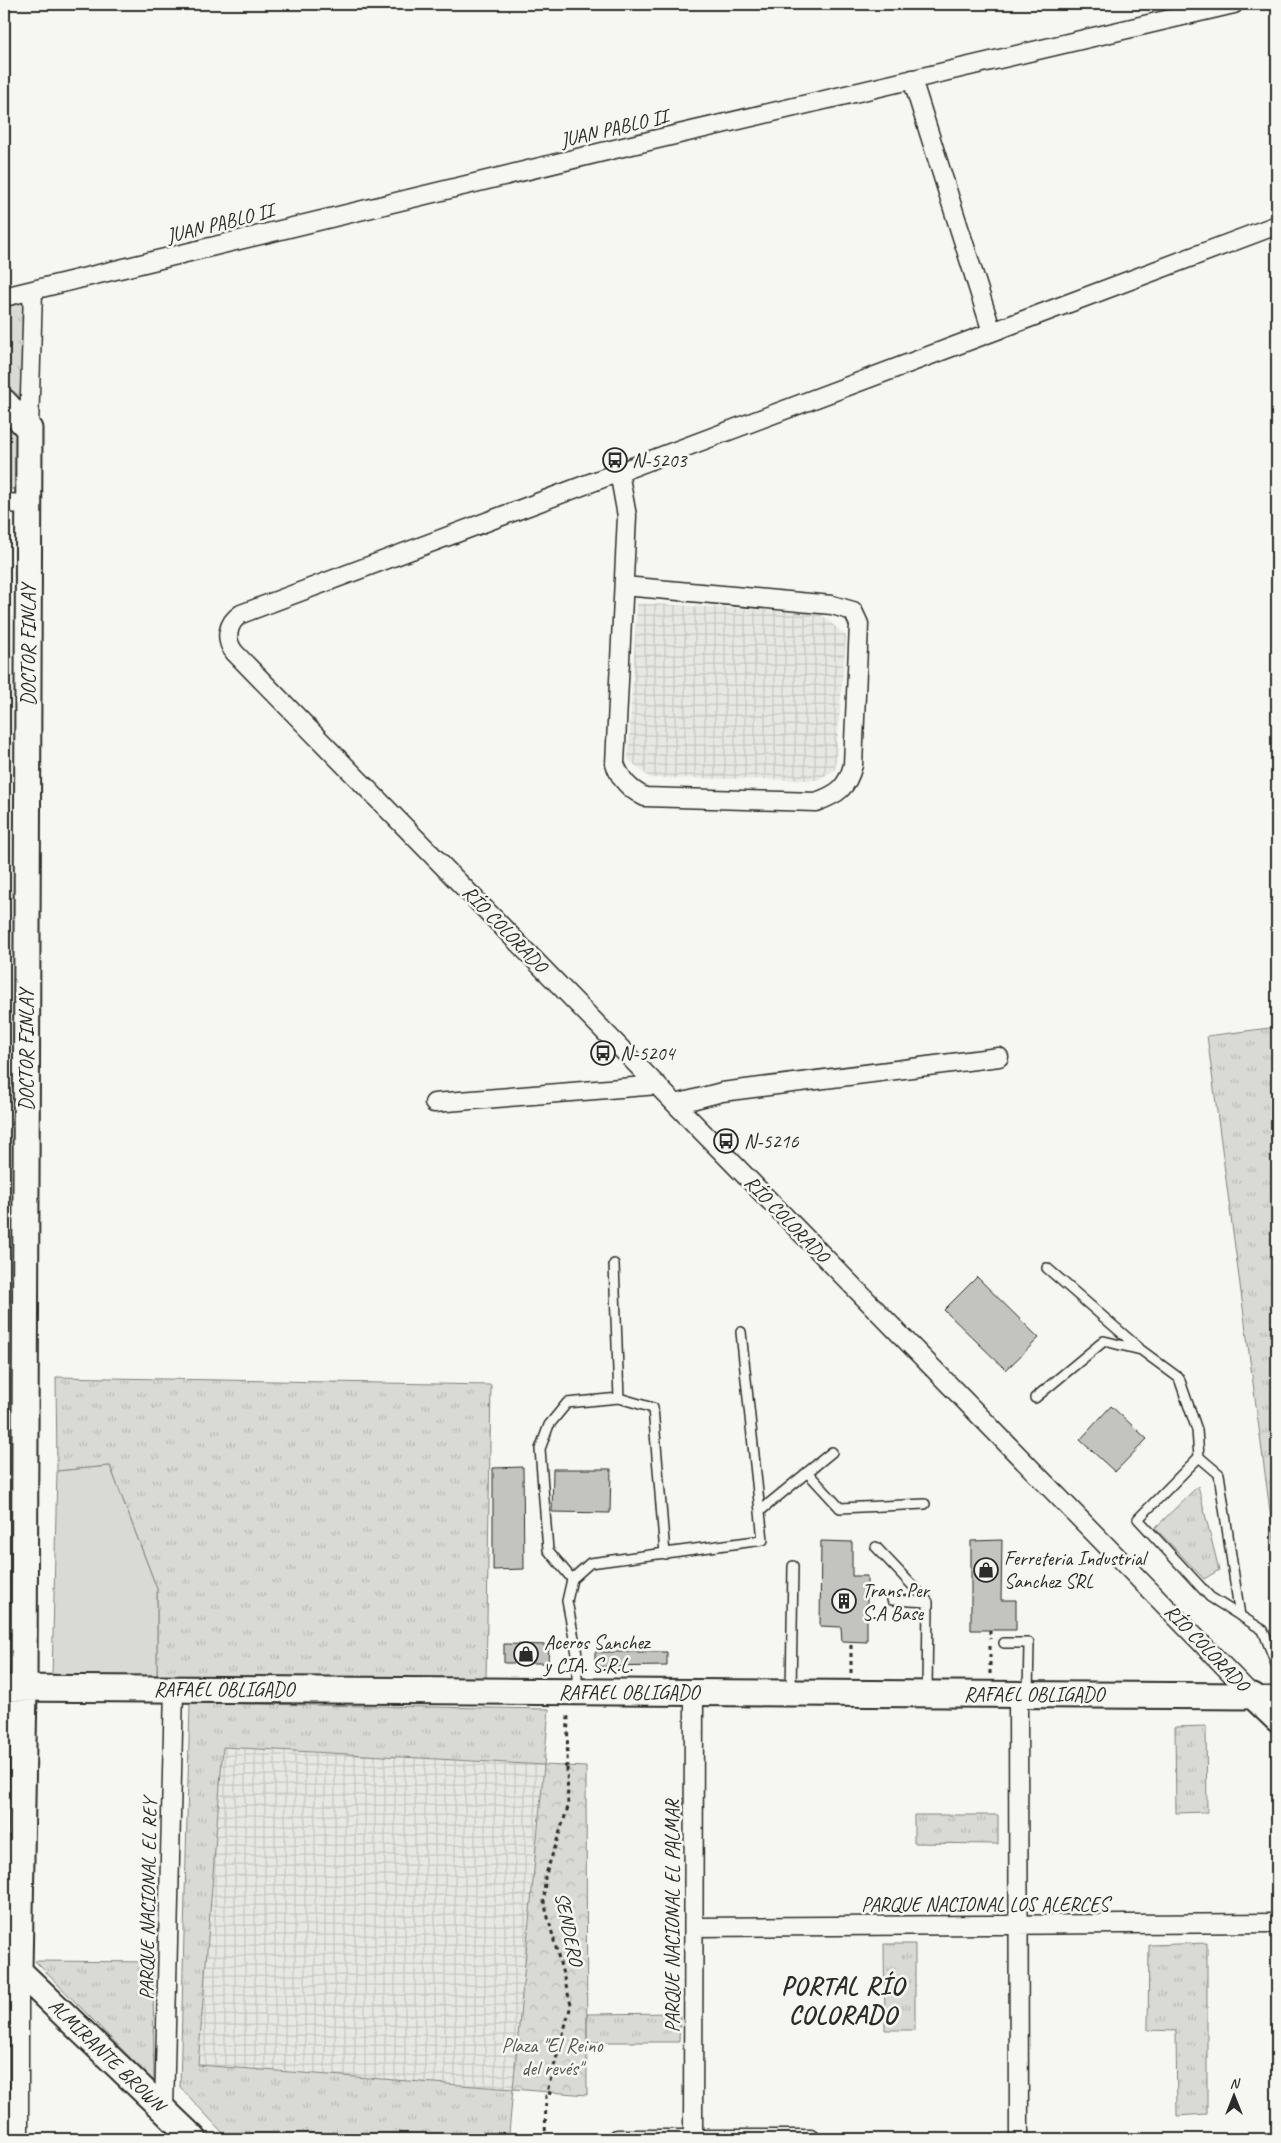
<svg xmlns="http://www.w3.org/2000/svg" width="1281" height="2143" viewBox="0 0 1281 2143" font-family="Caveat,sans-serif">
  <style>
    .industrial { fill: url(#industrial-grid) }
    .grass { fill: url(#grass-tufts); stroke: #828280 }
    .park { fill: url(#park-crowns); stroke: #828280 }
    .garden { fill: #d9d9d5; stroke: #828280 }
    .building { fill: #c3c3c0; stroke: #2b2b2b }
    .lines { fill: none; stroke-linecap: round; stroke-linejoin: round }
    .lane-casing { stroke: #2b2b2b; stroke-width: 12 }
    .street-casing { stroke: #2b2b2b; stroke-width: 21 }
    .secondary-casing { stroke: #2b2b2b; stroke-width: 29 }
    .path { stroke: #2b2b2b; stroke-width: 3; stroke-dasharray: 4 4; stroke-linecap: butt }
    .lane { stroke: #f6f6f2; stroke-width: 9 }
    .street { stroke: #f6f6f2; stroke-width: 18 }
    .secondary { stroke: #f6f6f2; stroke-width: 25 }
    .labels { text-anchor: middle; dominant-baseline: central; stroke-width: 5; stroke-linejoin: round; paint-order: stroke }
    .street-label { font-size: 20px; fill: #2b2b2b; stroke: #f6f6f2 }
    .poi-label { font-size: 20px; fill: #2b2b2b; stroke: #f6f6f2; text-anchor: start }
    .park-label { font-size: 20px; fill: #565656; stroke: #f6f6f2 }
    .district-label { font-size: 25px; font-weight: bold; letter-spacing: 1px; fill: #2b2b2b; stroke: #f6f6f2 }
  </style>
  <defs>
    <pattern id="industrial-grid" width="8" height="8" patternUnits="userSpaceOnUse" patternTransform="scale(1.25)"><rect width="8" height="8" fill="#e7e7e3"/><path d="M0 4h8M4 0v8" fill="none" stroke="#c6c6c3"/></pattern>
    <pattern id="grass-tufts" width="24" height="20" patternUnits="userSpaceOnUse" patternTransform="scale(1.25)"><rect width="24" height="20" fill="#d9d9d5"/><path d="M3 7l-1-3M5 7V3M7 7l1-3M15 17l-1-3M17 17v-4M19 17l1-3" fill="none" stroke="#babab7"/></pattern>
    <pattern id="park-crowns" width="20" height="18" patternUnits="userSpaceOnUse" patternTransform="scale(1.25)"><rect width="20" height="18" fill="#d9d9d5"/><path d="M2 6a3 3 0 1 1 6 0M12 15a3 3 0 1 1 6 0" fill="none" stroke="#babab7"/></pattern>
  </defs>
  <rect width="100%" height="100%" fill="#f6f6f2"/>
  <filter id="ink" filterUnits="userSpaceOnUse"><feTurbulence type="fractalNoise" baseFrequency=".02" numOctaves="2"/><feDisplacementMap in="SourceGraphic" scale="10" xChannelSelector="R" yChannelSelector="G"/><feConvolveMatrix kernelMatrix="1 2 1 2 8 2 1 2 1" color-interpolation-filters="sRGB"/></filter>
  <g filter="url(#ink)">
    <path class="industrial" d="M637,603L820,613L846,636L835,770L817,780L650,778L628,759Z
      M223,1747L544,1765L513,2089L198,2065Z"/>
    <path class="grass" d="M23,302L21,405L4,386V308Z
      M4,421L17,435V489H4Z
      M1277,1027V1564L1207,1036Z
      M56,1377L491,1385L486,1682L157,1678V1589L110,1466L57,1471Z
      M1198,1486L1219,1570L1204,1579L1155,1528Z
      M190,1703L549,1709L544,1765L223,1747L198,2065L513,2089L509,2133H223L180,2087Z
      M1206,1726L1207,1812L1176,1813L1175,1727Z
      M914,1815H998V1844L914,1843Z
      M1207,1943V2114L1177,2116L1176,2031L1148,2030L1149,1945Z
      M884,1944H915V2030H885Z
      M35,1961L153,1962L154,2082Z
      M680,2013L679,2042H587V2014Z"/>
    <path class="park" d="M544,1765L586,1767L587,2095L513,2089Z"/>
    <path class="garden" d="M110,1466L157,1589V1678L52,1677L57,1471Z"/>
    <path class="building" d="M977,1277L1039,1338L1006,1370L944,1310Z
      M1111,1406L1147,1439L1115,1472L1080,1440Z
      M523,1467L524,1569L493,1570V1468Z
      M553,1469H611L610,1513L552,1512Z
      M1002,1540L1001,1600H1016V1630H971V1541Z
      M821,1541L852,1542V1576H867V1642L842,1641L841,1627L820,1626Z
      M504,1644L549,1645L548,1663H504Z
      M595,1652H667V1666L595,1667Z"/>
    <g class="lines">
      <g class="lane-casing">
        <path id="lane" d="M614,1264L619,1398L653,1408L665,1554
          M1047,1268L1139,1348
          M1035,1398L1104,1341L1141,1350L1179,1378L1197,1430L1199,1457
          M807,1472L840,1508L925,1504
          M760,1511L832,1452
          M876,1547L928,1602
          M572,1579L548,1550L540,1449L549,1425L567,1403L619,1398
          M892,1600L928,1602L927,1693
          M1240,1616L1219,1474L1199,1457L1138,1519L1210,1597L1263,1630L1277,1666
          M1004,1643H1029L1028,1694
          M577,1689V1654L567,1601L572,1579L590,1563L763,1540L741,1332
          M791,1692L793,1566"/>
      </g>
      <g class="street-casing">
        <path id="street" d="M912,79L992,332
          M1277,225L241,614C227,623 224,640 235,653L1253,1696H1277
          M4,297L619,148L1234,4
          M29,429L33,290
          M619,472L627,516L615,764C621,780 629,789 645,797L816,802C838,794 847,788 853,765L859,624L853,611L832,605L624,586
          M4,503L28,504
          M434,1103L658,1085
          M676,1104L722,1092L999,1057
          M1018,1694L1019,2139
          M694,1927L1277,1923
          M164,2110L174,1689
          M19,2139V1971
          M617,2139H811
          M693,2139L694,1692"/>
      </g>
      <g class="secondary-casing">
        <path id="secondary" d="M4,402L29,429L24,1688L19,1971L194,2139
          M4,1688L1253,1696L1277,1719"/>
      </g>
      <path class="path" d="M990,1630V1639
        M990,1646V1674
        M851,1673V1641
        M545,2139L546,2096H550V2093L547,2092L571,2005L544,1902L545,1877L568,1807L567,1767H564L567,1765L568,1713"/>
      <use href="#lane" class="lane"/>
      <use href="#street" class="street"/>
      <use href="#secondary" class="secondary"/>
    </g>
  </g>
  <defs>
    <g id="bus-ring" transform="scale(1.25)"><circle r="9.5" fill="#f6f6f2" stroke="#2b2b2b" stroke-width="1.5"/><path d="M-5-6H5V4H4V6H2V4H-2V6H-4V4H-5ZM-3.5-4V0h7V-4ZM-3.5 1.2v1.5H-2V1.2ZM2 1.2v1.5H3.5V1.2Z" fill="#2b2b2b"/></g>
    <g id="shop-ring" transform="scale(1.25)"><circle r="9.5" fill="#f6f6f2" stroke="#2b2b2b" stroke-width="1.5"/><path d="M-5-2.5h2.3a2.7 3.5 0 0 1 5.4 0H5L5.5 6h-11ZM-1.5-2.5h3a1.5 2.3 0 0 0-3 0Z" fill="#2b2b2b"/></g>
    <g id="building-ring" transform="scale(1.25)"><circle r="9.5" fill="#f6f6f2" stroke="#2b2b2b" stroke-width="1.5"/><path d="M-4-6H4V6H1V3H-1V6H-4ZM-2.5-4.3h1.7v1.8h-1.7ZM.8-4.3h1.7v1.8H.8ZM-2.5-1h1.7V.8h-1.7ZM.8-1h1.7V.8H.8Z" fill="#2b2b2b"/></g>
  </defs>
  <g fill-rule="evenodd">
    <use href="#bus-ring" x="615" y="460"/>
    <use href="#bus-ring" x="603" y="1053"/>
    <use href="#bus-ring" x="726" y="1141"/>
    <use href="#shop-ring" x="986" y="1570"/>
    <use href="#building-ring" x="844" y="1601"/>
    <use href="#shop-ring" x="526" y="1654"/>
  </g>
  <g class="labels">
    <g class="street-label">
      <text transform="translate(614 128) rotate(-13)">JUAN PABLO II</text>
      <text transform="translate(220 223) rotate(-14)">JUAN PABLO II</text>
      <text transform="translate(28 645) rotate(-90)">DOCTOR FINLAY</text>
      <text transform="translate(505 929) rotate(46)">RÍO COLORADO</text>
      <text transform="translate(26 1050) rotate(-90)">DOCTOR FINLAY</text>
      <text transform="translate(787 1219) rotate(46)">RÍO COLORADO</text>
      <text transform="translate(1207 1648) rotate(46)">RÍO COLORADO</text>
      <text x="224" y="1689">RAFAEL OBLIGADO</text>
      <text x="629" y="1692">RAFAEL OBLIGADO</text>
      <text x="1034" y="1694">RAFAEL OBLIGADO</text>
      <text transform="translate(148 1899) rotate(-89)">PARQUE NACIONAL EL REY</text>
      <text x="985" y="1904">PARQUE NACIONAL LOS ALERCES</text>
      <text transform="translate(672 1916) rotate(-90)">PARQUE NACIONAL EL PALMAR</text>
      <text transform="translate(569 1929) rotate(78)">SENDERO</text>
      <text transform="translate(107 2055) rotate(44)">ALMIRANTE BROWN</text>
    </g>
    <g class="poi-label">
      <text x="632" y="460">N-5203</text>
      <text x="620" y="1053">N-5204</text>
      <text x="744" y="1141">N-5216</text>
      <text x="1004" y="1558">Ferreteria Industrial<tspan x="1004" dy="23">Sanchez SRL</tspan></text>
      <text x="862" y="1590">Trans Per<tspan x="862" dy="23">S.A Base</tspan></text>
      <text x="544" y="1642">Aceros Sanchez<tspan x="544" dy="23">y CIA. S.R.L.</tspan></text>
    </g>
    <g class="park-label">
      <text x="552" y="2045">Plaza "El Reino<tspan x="552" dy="23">del revés"</tspan></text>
    </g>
    <g class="district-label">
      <text x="843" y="1986">PORTAL RÍO<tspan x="843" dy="29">COLORADO</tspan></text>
    </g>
  </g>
  <rect width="1281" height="2143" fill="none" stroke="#f6f6f2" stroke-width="20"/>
  <rect x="10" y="10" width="1261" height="2123" fill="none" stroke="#2b2b2b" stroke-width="2" filter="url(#ink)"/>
  <g transform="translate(1234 2096)" stroke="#f6f6f2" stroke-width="4" paint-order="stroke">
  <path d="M0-4L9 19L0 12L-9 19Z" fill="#2b2b2b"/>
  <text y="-8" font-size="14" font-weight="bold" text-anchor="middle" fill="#2b2b2b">N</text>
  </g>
</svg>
